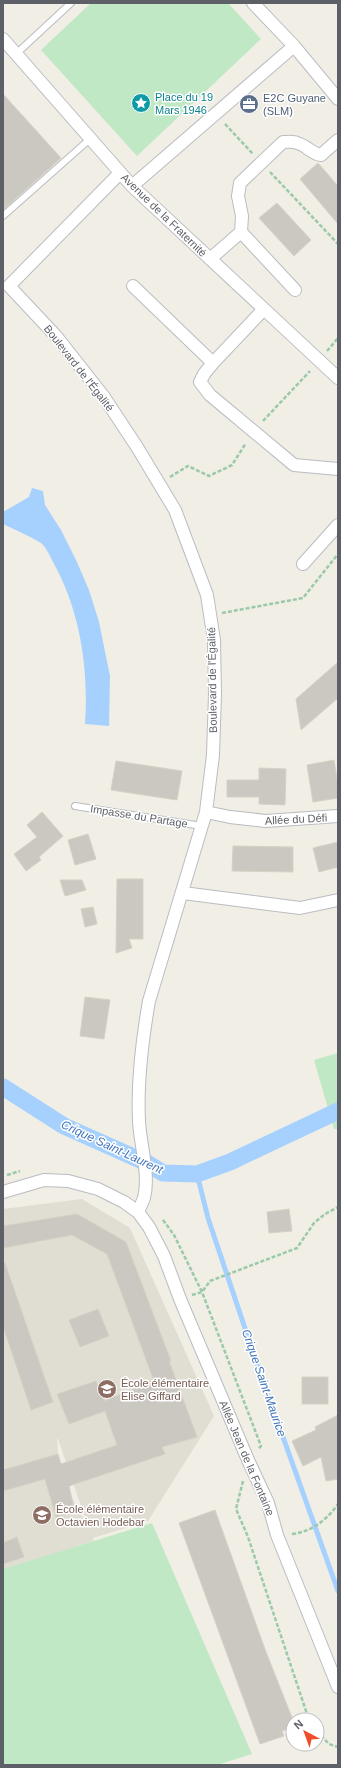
<svg xmlns="http://www.w3.org/2000/svg" width="341" height="1768" viewBox="0 0 341 1768" font-family="Arial,sans-serif">
  <style>
    .education { fill: #e0ded3; fill-rule: evenodd }
    .green { fill: #c1e8c5 }
    .water { fill: #a6d1ff }
    .lines { fill: none; stroke-linecap: round; stroke-linejoin: round }
    .stream { stroke: #a6d1ff; stroke-width: 5 }
    .canal { stroke: #a6d1ff; stroke-width: 17 }
    .building { fill: #cbc8c2; stroke: #d5d1c3 }
    .service-casing { stroke: #babcc1; stroke-width: 8 }
    .minor-casing { stroke: #babcc1; stroke-width: 14 }
    .path { stroke: #9ac9ac; stroke-width: 2.5; stroke-dasharray: 4 2; stroke-linecap: butt }
    .service { stroke: #fff; stroke-width: 6 }
    .minor { stroke: #fff; stroke-width: 12 }
    .labels { text-anchor: middle; dominant-baseline: central; stroke-width: 3; stroke-linejoin: round; paint-order: stroke }
    .culture-label { font-size: 11px; fill: #0d838f; stroke: #fff; text-anchor: start }
    .service-label { font-size: 11px; fill: #4e5e75; stroke: #fff; text-anchor: start }
    .street-label { font-size: 11px; fill: #5d6066; stroke: #fff }
    .education-label { font-size: 11px; fill: #785e54; stroke: #fff; text-anchor: start }
    .water-label { font-size: 12px; font-style: italic; fill: #4174be; stroke: #fff }
  </style>
  <rect width="100%" height="100%" fill="#f0eee5"/>
  <path class="education" d="M82,1199L130,1228L214,1416L148,1521L93,1538V1541L3,1570V1209ZM57,1439H58L89,1529L72,1498L58,1454Z"/>
  <path class="green" d="M91,3H228L261,39L137,156L41,50Z
    M338,1053V1129H334L314,1060Z
    M152,1523L252,1754L217,1765H3V1569Z"/>
  <path class="water" d="M32,488L43,491L45,505L61,530L76,560L89,590L99,622L110,676L109,726L85,724C89,669 80,610 53,562C50,556 46,547 41,543C30,536 15,530 3,524V512L29,497Z"/>
  <g class="lines">
    <path class="stream" d="M197,1174L208,1218L258,1367L338,1591"/>
    <path class="canal" d="M3,1087L64,1126L147,1163L163,1173L197,1174L230,1162L338,1111"/>
  </g>
  <path class="building" d="M3,94L61,158L3,210Z
    M318,163L338,186V224L300,179Z
    M277,203L311,240L294,256L259,218Z
    M338,662V698L301,730L296,699Z
    M334,760L338,785V798L313,802L307,765Z
    M116,761L182,771L177,800L111,790Z
    M259,768L286,769L285,805L259,804V797H227V780H259Z
    M42,812L63,836L39,857L41,860L26,871L14,854L37,837L27,825Z
    M88,834L96,859L75,865L68,840Z
    M338,842V867L319,872L313,848Z
    M233,846L293,847V872L232,871Z
    M117,879H143V939H129L132,948L116,953Z
    M60,880H82L86,890L65,896Z
    M93,907L97,924L85,927L81,909Z
    M85,997L110,1000L104,1039L80,1036Z
    M289,1209L292,1231L269,1233L267,1212Z
    M77,1214L126,1242L171,1361H169L197,1437L162,1447L165,1454L69,1486L75,1512L56,1517L45,1479L3,1491V1470L58,1454L61,1464L117,1445L105,1411L69,1424L57,1394L96,1381L104,1401L154,1381L107,1254L72,1235L3,1248V1226Z
    M3,1263H5L53,1402L31,1410L3,1326Z
    M98,1309L109,1336L80,1347L69,1320Z
    M302,1377H328V1404H302Z
    M338,1415V1479L326,1481L321,1457L303,1466L292,1441L316,1430L315,1427Z
    M215,1510L266,1652L293,1720V1727L282,1731L284,1736L260,1744L179,1523Z
    M17,1537L24,1557L3,1564V1543Z"/>
  <g class="lines">
    <g class="service-casing">
      <path id="service" d="M16,54L71,3
        M3,216L90,139
        M75,806L202,826"/>
    </g>
    <g class="minor-casing">
      <path id="minor" d="M253,3L294,46L338,99
        M3,39L132,186L338,378
        M120,173L9,286L56,336L104,397L137,447L175,510L207,595L214,640L215,694L213,755L206,812L149,1001C142,1041 137,1081 139,1121C140,1144 150,1175 144,1198C142,1203 140,1207 138,1212
        M132,186L294,46
        M241,232L295,290
        M210,259L241,232L242,216L238,196L240,183L283,142C288,142 293,141 297,143C306,145 312,154 321,155L338,140
        M133,286L213,363
        M264,309L213,363L204,374L200,382L210,395L294,465L338,469
        M303,564L338,525
        M206,812L230,817L266,821L338,816
        M183,893L300,908L338,900
        M3,1192L44,1180L68,1181L98,1189L124,1202L138,1212L149,1227L164,1256L180,1299L248,1460L268,1503L277,1535L338,1687"/>
    </g>
    <path class="path" d="M225,124L253,154
      M270,172L338,244
      M327,351L338,338
      M263,421L310,371
      M170,477L188,466L209,476L232,465L246,443
      M222,613L303,598L338,554
      M7,1175L20,1171
      M163,1220L174,1235L202,1292L261,1446L258,1449
      M192,1295L202,1292L210,1281L297,1248L314,1223L325,1214L338,1207
      M243,1481L236,1509L248,1537L309,1720
      M292,1534C311,1532 327,1520 338,1504
      M317,1731L329,1744L338,1747"/>
    <use href="#service" class="service"/>
    <use href="#minor" class="minor"/>
  </g>
  <defs>
    <g id="sight-disc" transform="scale(1)"><circle r="9.5" fill="#0f9aa8" stroke="#fff"/><path d="M0-6L1.8-2.2L6-1.7L2.9 1.2L3.7 5.4L0 3.3L-3.7 5.4L-2.9 1.2L-6-1.7L-1.8-2.2Z" fill="#fff"/></g>
    <g id="office-disc" transform="scale(1)"><circle r="9.5" fill="#5c6f8a" stroke="#fff"/><path d="M-6-3h4V-5.5h4V-3h4V5H-6ZM-1-4.5V-3h2v-1.5ZM-6 0V1H6V0Z" fill="#fff"/></g>
    <g id="school-disc" transform="scale(1)"><circle r="9.5" fill="#8d6e63" stroke="#fff"/><path d="M0-5L7-2L0 1L-7-2ZM-4 1L0 2.5L4 1V4Q0 6-4 4Z" fill="#fff"/></g>
  </defs>
  <g fill-rule="evenodd">
    <use href="#sight-disc" x="141" y="103"/>
    <use href="#office-disc" x="249" y="104"/>
    <use href="#school-disc" x="107" y="1389"/>
    <use href="#school-disc" x="42" y="1515"/>
  </g>
  <g class="labels">
    <g class="culture-label">
      <text x="155" y="97">Place du 19<tspan x="155" dy="13">Mars 1946</tspan></text>
    </g>
    <g class="service-label">
      <text x="263" y="98">E2C Guyane<tspan x="263" dy="13">(SLM)</tspan></text>
    </g>
    <g class="street-label">
      <text transform="translate(164 215) rotate(44)">Avenue de la Fraternité</text>
      <text transform="translate(79 368) rotate(52)">Boulevard de l'Égalité</text>
      <text transform="translate(212 680) rotate(-91)">Boulevard de l'Égalité</text>
      <text transform="translate(139 816) rotate(9)">Impasse du Partage</text>
      <text transform="translate(296 819) rotate(-3)">Allée du Défi</text>
      <text transform="translate(247 1458) rotate(67)">Allée Jean de la Fontaine</text>
    </g>
    <g class="education-label">
      <text x="121" y="1383">École élémentaire<tspan x="121" dy="13">Elise Giffard</tspan></text>
      <text x="56" y="1509">École élémentaire<tspan x="56" dy="13">Octavien Hodebar</tspan></text>
    </g>
    <g class="water-label">
      <text transform="translate(112 1147) rotate(25)">Crique Saint-Laurent</text>
      <text transform="translate(264 1383) rotate(71)">Crique Saint-Maurice</text>
    </g>
  </g>
  <rect width="341" height="1768" fill="none" stroke="#5d6066" stroke-width="8"/>
  <g transform="translate(305 1732) rotate(319)"><circle r="19" fill="#ffffff" stroke="#bebfc2"/>
  <path d="M0-3L7 15L0 10L-7 15Z" fill="#ee4d2d"/>
  <text y="-6" font-size="11" font-weight="bold" text-anchor="middle" fill="#5d6066">N</text>
  </g>
</svg>
